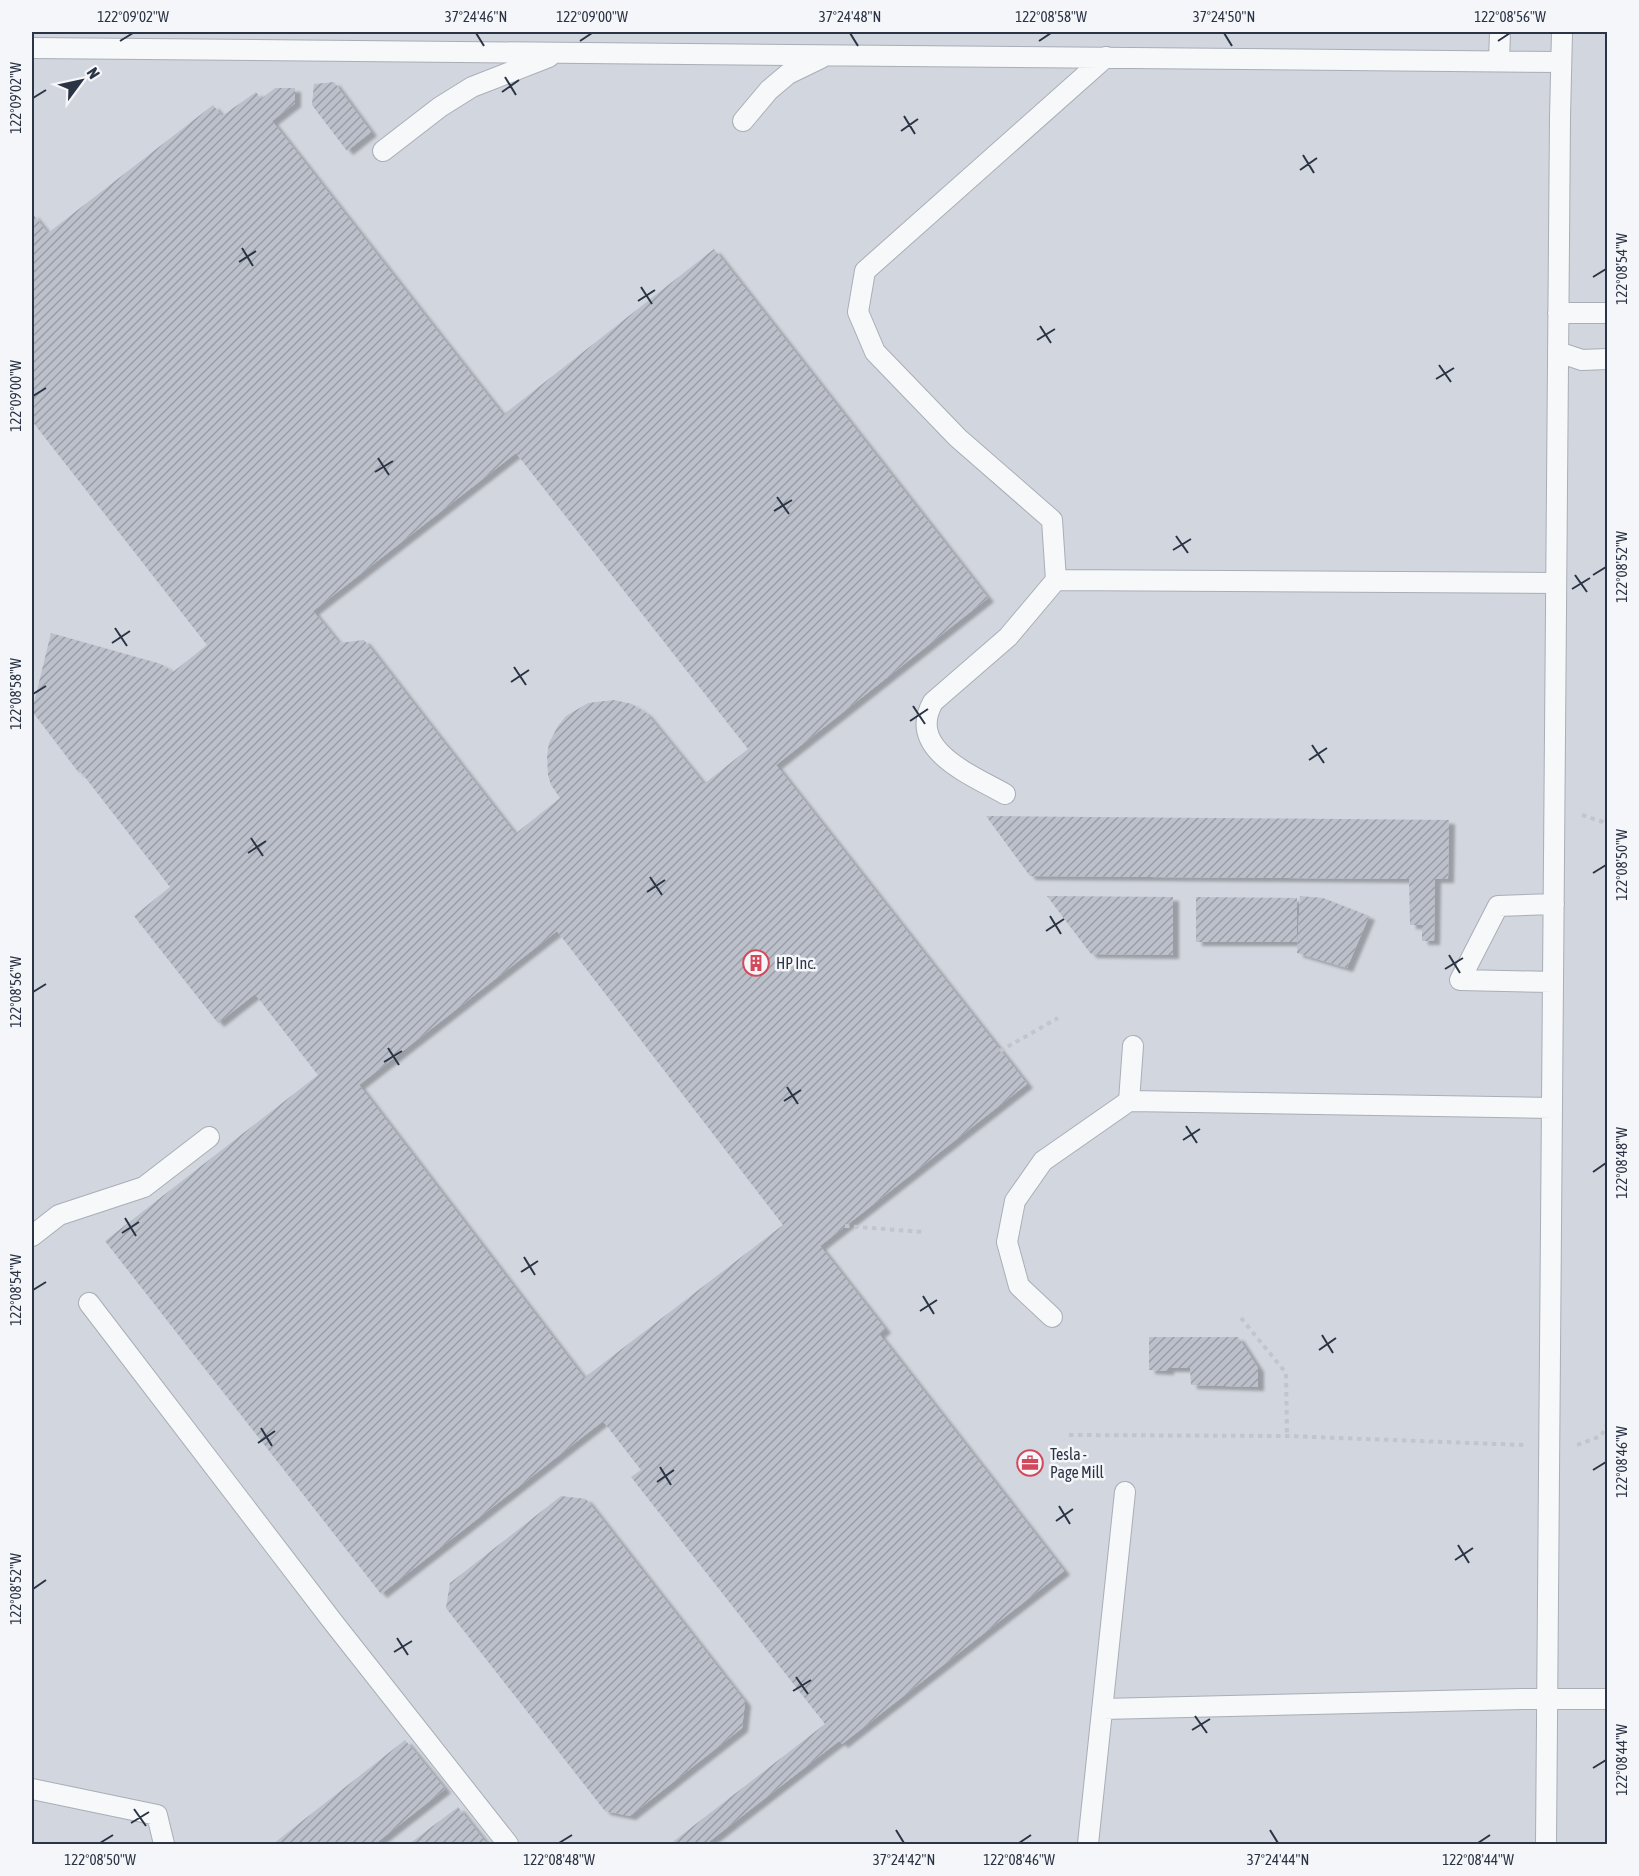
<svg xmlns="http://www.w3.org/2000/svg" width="1639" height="1876" viewBox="0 0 1639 1876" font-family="'Asap Condensed',sans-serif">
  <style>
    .built { fill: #d2d6de }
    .building { fill: url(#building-hatch); fill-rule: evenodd; filter: url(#shadow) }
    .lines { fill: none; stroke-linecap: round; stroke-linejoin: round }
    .lane-casing { stroke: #a9aeb7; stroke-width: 22 }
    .path { stroke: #c2c5cb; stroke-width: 4; stroke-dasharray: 4.5 4.5; stroke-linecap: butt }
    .lane { stroke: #f7f8fa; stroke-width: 20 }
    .ticks { fill: none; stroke: #2b3445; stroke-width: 2 }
    .labels { text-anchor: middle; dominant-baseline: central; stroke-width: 5; stroke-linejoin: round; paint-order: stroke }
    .poi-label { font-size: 16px; fill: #2b3445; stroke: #f4f6f9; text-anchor: start }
    .neatline { fill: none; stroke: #2b3445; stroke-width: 2 }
    .ticks-label { font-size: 15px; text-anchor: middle; fill: #2b3445 }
  </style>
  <defs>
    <pattern id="building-hatch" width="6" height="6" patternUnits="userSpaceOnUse" patternTransform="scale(1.5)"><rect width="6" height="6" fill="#bbc0ca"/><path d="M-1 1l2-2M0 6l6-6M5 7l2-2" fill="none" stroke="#989da6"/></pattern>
    <filter id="shadow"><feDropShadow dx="6" dy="4" stdDeviation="1.5" flood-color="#0004"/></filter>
  </defs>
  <rect width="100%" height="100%" fill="#e4e7ec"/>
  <path class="built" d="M32,32H1607V1844H32Z"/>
  <path class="building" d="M334,82L371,132L347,151L312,105L314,84Z
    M275,88H295V103L272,121L503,415L714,249L988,598L776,765L1027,1084L820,1246L885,1329L879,1334L1064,1571L842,1744L839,1741L706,1844H670L825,1724L631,1477L641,1470L603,1421L381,1594L105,1241L318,1075L255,994L218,1023L134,916L170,887L81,772L79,773L32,711L51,633L161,664L173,672L207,645L32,421V213L48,233L213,105L222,116L256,92L261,99ZM516,453L748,749L704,784L646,713L632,704L614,700L588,703L566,716L558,726L549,743L547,756L548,775L551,785L560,798L515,834L364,640L339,643L313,611ZM557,931L783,1225L584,1378L359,1085Z
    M986,816L1449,820L1448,879H1435L1434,941H1422V925H1410L1409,879L1030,876Z
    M1047,896L1173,897V955L1091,954Z
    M1300,896L1323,898L1369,916L1347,968L1297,953Z
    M1196,897L1297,898V942H1196Z
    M1149,1337H1238L1258,1368V1387L1191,1385L1190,1368H1168V1371L1149,1370Z
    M561,1496L586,1499L745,1702L742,1728L630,1816L605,1811L446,1608L450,1583Z
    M405,1740L445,1789L375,1844H273Z
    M458,1807L487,1844H409Z"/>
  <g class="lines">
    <g class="lane-casing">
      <path id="lane" d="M32,48L1560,62
        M1499,61L1500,32
        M743,121L769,90L788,74L821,58
        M383,151L440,107L472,87L549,57
        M1558,313H1608
        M1558,352L1582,360L1608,359
        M1056,580L1556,583
        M1005,794C972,775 906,750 933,702L1008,637L1056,580L1052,520L958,438L875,352L858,312L865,271L1106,57
        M1553,982L1460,980L1498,906L1554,904
        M1129,1101L1133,1046
        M32,1236L59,1215L144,1187L209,1137
        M89,1303L333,1622L508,1844
        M1052,1317L1019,1286L1007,1242L1015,1201L1043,1161L1129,1101L1552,1108
        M1102,1709L1522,1699H1608
        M32,1789L157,1815L164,1844
        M1088,1844L1125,1492
        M1546,1844L1560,117L1562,32"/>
    </g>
    <path class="path" d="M1582,815L1603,822L1608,827
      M1000,1051L1058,1018
      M845,1226L923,1232
      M1241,1318L1286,1373L1287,1436
      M1069,1435L1287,1436L1524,1445
      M1577,1445L1601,1436L1608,1423"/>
    <use href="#lane" class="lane"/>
  </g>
  <path class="ticks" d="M476,33L484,46M850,33L858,46M1224,33L1232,46M120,41L133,33M580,41L592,33M1039,41L1051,33M1498,41L1510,33M505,77L516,95M502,92L519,80M33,98L46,90M904,116L915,134M901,131L918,119M1303,155L1314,173M1300,170L1317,158M242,248L253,266M239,262L256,251M1593,277L1606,269M641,287L652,304M638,301L655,290M1040,326L1051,343M1037,340L1055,329M1439,365L1451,382M1436,379L1454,368M33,396L46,388M378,458L389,475M375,472L393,461M777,497L789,514M774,511L792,500M1176,536L1188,553M1173,550L1191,539M1575,575L1587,592M1593,575L1606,567M1572,589L1590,578M115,628L127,646M112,643L130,631M514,667L526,685M511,682L529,670M33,694L46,686M913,706L925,724M910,721L928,709M1312,745L1324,763M1309,760L1327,748M251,838L263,856M248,853L266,841M1593,873L1606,865M650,877L662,895M647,892L665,880M1050,916L1061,934M1046,931L1064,919M1449,955L1460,973M1445,969L1463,958M33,992L46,984M388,1048L399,1065M384,1062L402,1051M787,1087L798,1104M784,1101L801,1090M1186,1126L1197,1143M1183,1140L1200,1129M1593,1172L1606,1163M125,1218L136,1236M122,1233L139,1222M524,1257L535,1275M521,1272L538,1261M33,1290L46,1282M923,1296L934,1314M920,1311L937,1300M1322,1335L1333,1353M1319,1350L1336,1338M261,1428L272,1446M258,1443L275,1431M660,1467L671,1485M1593,1470L1606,1462M657,1482L674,1470M1059,1506L1070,1524M1056,1521L1073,1509M1458,1545L1469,1563M1455,1560L1473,1548M33,1589L46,1580M397,1638L408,1655M394,1652L412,1641M796,1677L808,1694M793,1691L811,1680M1195,1716L1207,1733M1192,1730L1210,1719M1593,1768L1606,1760M134,1809L146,1826M131,1823L149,1812M896,1830L904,1843M1270,1830L1278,1843M100,1843L113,1835M559,1843L572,1835M1019,1843L1031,1835M1478,1843L1490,1835"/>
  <defs>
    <g id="building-ring" transform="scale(1.35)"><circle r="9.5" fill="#f4f6f9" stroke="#d1495b" stroke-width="1.5"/><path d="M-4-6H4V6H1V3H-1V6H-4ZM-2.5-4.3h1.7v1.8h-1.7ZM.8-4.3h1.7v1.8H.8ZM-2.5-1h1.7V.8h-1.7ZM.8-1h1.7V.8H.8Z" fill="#d1495b"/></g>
    <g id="office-ring" transform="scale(1.35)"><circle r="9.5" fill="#f4f6f9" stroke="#d1495b" stroke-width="1.5"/><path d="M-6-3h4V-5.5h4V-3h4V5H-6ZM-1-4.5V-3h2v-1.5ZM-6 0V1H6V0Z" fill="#d1495b"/></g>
  </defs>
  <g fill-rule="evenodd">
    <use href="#building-ring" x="756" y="963"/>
    <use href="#office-ring" x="1030" y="1463"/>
  </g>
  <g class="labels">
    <g class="poi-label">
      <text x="776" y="963">HP Inc.</text>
      <text x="1050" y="1454">Tesla -<tspan x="1050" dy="18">Page Mill</tspan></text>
    </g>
  </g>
  <rect width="1639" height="1876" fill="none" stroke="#f4f6f9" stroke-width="66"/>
  <g transform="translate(81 81) rotate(57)" stroke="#f4f6f9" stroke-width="4.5" paint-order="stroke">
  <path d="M0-4.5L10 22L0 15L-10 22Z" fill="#2b3445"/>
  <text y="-9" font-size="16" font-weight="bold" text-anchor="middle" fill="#2b3445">N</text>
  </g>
  <rect x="33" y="33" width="1573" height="1810" class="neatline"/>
  <g class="ticks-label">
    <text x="133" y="22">122°09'02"W</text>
    <text x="476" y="22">37°24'46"N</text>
    <text x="592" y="22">122°09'00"W</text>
    <text x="850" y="22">37°24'48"N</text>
    <text x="1051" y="22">122°08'58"W</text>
    <text x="1224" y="22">37°24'50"N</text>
    <text x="1510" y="22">122°08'56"W</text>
    <text transform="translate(16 98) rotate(-90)" y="5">122°09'02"W</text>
    <text transform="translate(1622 269) rotate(-90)" y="5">122°08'54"W</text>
    <text transform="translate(16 396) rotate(-90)" y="5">122°09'00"W</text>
    <text transform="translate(1622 567) rotate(-90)" y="5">122°08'52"W</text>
    <text transform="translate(16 694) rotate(-90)" y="5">122°08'58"W</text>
    <text transform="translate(1622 865) rotate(-90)" y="5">122°08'50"W</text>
    <text transform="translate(16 992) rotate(-90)" y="5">122°08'56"W</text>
    <text transform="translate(1622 1163) rotate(-90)" y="5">122°08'48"W</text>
    <text transform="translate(16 1290) rotate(-90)" y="5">122°08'54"W</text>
    <text transform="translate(1622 1462) rotate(-90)" y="5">122°08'46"W</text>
    <text transform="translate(16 1589) rotate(-90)" y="5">122°08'52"W</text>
    <text transform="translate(1622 1760) rotate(-90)" y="5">122°08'44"W</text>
    <text x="100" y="1865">122°08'50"W</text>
    <text x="559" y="1865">122°08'48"W</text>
    <text x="904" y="1865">37°24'42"N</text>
    <text x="1019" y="1865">122°08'46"W</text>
    <text x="1278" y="1865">37°24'44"N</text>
    <text x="1478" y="1865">122°08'44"W</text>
  </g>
</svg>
